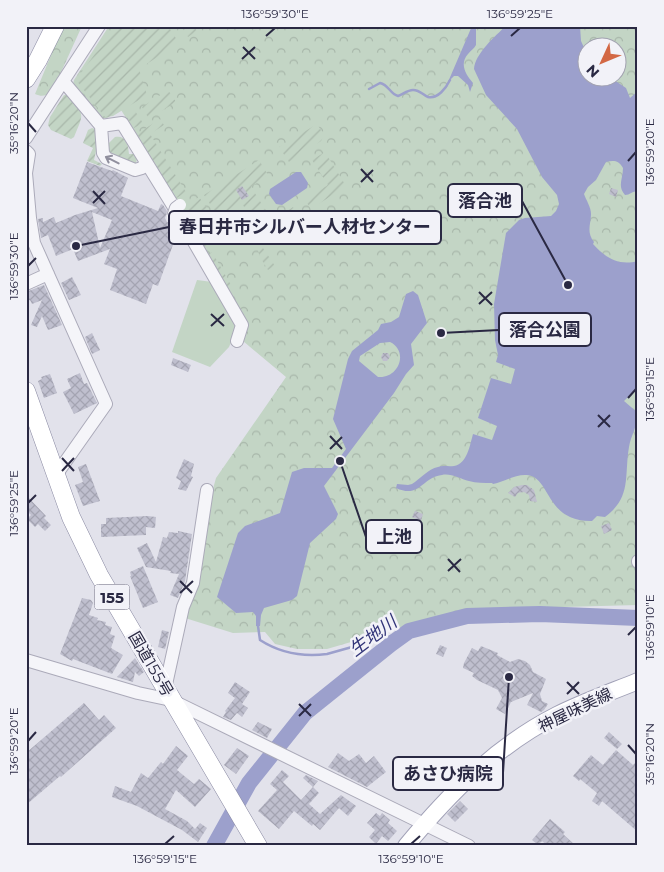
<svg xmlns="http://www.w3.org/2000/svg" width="664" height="872" viewBox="0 0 664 872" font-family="Montserrat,'Noto Sans JP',sans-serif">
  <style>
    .forest { fill: url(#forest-crowns); fill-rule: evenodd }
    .garden { fill: url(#garden-furrows) }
    .pitch { fill: #c3d5c5 }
    .water { fill: #9ca0cc; fill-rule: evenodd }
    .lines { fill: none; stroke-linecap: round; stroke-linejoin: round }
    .stream { stroke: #9ca0cc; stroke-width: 2.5 }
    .river { stroke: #9ca0cc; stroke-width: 16 }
    .building { fill: url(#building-cross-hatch); fill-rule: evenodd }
    .minor-casing { stroke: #abaab9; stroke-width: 14 }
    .major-casing { stroke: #a1a1b7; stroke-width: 18 }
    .highway-casing { stroke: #8989a2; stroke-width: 19 }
    .minor { stroke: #f5f5f9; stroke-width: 12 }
    .major { stroke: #fff; stroke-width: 16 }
    .highway { stroke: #fff; stroke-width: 18 }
    .minor-bridge-casing { stroke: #abaab9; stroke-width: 14; stroke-linecap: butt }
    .minor-bridge { stroke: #f5f5f9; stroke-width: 12 }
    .oneway { stroke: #908f9e }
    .ticks { fill: none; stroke: #2a2943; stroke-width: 2 }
    .labels { text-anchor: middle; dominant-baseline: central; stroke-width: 5; stroke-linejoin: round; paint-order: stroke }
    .shield { fill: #f2f2f8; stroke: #666579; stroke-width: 1 }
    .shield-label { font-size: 15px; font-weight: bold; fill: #2a2943 }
    .street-label { font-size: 16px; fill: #2a2943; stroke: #f2f2f8 }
    .water-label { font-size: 18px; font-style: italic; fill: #323579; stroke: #f2f2f8 }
    .leader { fill: none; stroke: #2a2943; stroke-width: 2 }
    .callout-dot { fill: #2a2943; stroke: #f2f2f8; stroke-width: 2 }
    .callout { fill: #f2f2f8; stroke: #2a2943; stroke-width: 2 }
    .callout-label { font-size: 18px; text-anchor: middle; font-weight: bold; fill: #2a2943 }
    .neatline { fill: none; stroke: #2a2943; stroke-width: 2 }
    .ticks-label { font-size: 12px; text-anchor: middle; fill: #2a2943 }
  </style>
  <defs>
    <pattern id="forest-crowns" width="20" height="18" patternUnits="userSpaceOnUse" patternTransform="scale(1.25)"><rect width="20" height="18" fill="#c3d5c5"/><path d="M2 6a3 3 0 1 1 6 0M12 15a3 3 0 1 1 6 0" fill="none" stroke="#a8b7aa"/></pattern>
    <pattern id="garden-furrows" width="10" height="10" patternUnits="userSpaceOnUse" patternTransform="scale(1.25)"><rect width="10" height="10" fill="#c3d5c5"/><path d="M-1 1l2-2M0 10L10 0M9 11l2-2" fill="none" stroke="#a8b7aa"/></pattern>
    <pattern id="building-cross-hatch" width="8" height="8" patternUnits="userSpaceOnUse" patternTransform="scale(1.25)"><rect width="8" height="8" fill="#bfbfce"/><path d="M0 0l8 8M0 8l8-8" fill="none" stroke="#a4a4b2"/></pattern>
  </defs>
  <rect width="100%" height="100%" fill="#e2e2eb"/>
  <path class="forest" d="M63,26H82L52,92C45,96 42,97 35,94Z
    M109,26H638V552L632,563L638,564V605L492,609L459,612L430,619L327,649H297L275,644L265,632L233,633L185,618L211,496L216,478L286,377L243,341L181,210L143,144L121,110L107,118H101L73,84L74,80ZM586,48H616V78H586Z"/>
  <path class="garden" d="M115,26H168L179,43L139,69L147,95L113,116L105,117L76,80Z
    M181,26H193L197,31L188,37Z
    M168,90L176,102L149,119L142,107Z
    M64,95H68C85,115 84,113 74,137L71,139L51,130L48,125L50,117Z
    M135,111L143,123L134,128L127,117Z
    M160,119L164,125L150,134L186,192L175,199L137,134Z
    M317,124L324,135L321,141L289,162L279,147Z
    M92,128L95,129L99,138L94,160L102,164L100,166L87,161L93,148L83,143L88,130Z
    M115,137C126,135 128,144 129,154H134L137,159L136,163L133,165L109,155L107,145Z
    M325,152L346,186L311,209L305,200L328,185L312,160Z
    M259,160L268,175L251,187L267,212L253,221L241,202L236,206L246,222L243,225L232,208L218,216L204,195Z
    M199,197L212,216L200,223L198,226L210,247L204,250L181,209Z
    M293,207L299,216L273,232L268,224Z
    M261,245L275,266L268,270L260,257L257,247Z
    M212,252L231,285L226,288L207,255Z"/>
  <path class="pitch" d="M361,26H385L368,34Z
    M197,280L212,282L237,328L229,347L210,367L172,352Z"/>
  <path class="water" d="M472,26H476V45C474,49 471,50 468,54C459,64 466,75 473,83L470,92L468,85L458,76H454L448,82Z
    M506,26H580L581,41L586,52V78H611L626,88L630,98L638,91V191C632,191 630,195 625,195C617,186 623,179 623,168C619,160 613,160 606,162L596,180L588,187L584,194C586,200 591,207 591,214C591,224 586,232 594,242L593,244C606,258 618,266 638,261V387L624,401L638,413C638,425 631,435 629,447C624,476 632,497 605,517L597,516L592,521C545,522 551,477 527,475C515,474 504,482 493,484L492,483C484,483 476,483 469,481C460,479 451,473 442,475C422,477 420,499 396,488L397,484L408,485L412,484C420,479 428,469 438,467C443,465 448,467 454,466C467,464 470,445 473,434L492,440L497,426L478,418L491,378L511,384L515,369L496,362L498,355L495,340L494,304L506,233L519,220L525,218L551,216L556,211L559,204L557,195L542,177L517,129L486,95L474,69C475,54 495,36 506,26Z
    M296,172H301L308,183L307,188L282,205L276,204L269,194L270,189Z
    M413,291L418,295L427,323L411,344L414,365L406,374L394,393L324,486L338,514L336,519L310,543L297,596L292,600L264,608L261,615L260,626H256V616L253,612L236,613L217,597L238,533L245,526L280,513L292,472L304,468H332L346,449L333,419L348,359L352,351L378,330L381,324L391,322L399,317L406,294ZM390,342C409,351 399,379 378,377L359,361L360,356L380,343Z"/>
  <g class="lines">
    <path class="stream" d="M369,89L380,83C389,85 390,94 398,96C403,94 408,90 413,90C420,90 423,95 428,97C438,99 446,88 450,80
      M258,626L260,640C280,653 303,657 327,654L409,631"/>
    <path class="river" d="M214,846L249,783L305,713L391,644L409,631L467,616L540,614L638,618"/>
  </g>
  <path class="building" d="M87,162L112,171L113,170L128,178L121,196L158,211L161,204L163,205L167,211L165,218L167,222L175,225L178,231L158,286L153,284L146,304L110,290L117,269L104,264L110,249L78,261L73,249L56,256L48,235L41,238L38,219L43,218V222L54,217L56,223L75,215L98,208L73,198ZM92,212L112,220L100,248Z
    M242,186L249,196L242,200L236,190Z
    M611,188L618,190L616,197L609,194Z
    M72,277L81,295L69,300L61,283Z
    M44,285L62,325L48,330L42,316L37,327L31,325L42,300L32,304L30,300L26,301V292Z
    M92,333L100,350L92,354L85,337Z
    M383,353H388L390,357L387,361H383L381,357Z
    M173,358L191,365L188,372L171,365Z
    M80,373L84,384L87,383L97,403L74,414L63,392L71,388L67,379Z
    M50,374L57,393L44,398L38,381L42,379L41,377Z
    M184,459L194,464L191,476L193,477L186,491L178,489L181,481L176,478Z
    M86,464L100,501L83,506L75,485L83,482L78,467Z
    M522,485H527L534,490L537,502L530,501L529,495L524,492L518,493L515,497L508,493L514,487Z
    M26,495L46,516L44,518L51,525L45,531L38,524L35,527L27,519L31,515L28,512L26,513Z
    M415,511L423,514L421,521L412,517Z
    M148,516L156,517L155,528L146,527V535L101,537V524H106V518Z
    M609,523L612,530L604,534L601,526Z
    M178,531L192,534L185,581L178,598L170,595L179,574L170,573L171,571L146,567L137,548L147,543L156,562L163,537L167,538L169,532L178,533Z
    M143,566L158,602L143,608L130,576H131L130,572Z
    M82,598L91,600L93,603L89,615L98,618L97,620L106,622L105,625L112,627L110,634L115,636L111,648L123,655L112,674L73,659L72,661L60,654Z
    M162,630L169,632L165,649L158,647Z
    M440,645L447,648L443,657L436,654Z
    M481,646L498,653L497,655L510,662L518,659L525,661L530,665L533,672L546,679L540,694L542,701L548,704L544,710L541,712L527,705L533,693L511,702L505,714L496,709L502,698L498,690L477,680L472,676L474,673L463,668L464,663L472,648L478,651Z
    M135,658L144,672L139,676L135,672L133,682L117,677Z
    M235,682L250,692L242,704L248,708L242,717L237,713L231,720L223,717L226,712L225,711L235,698L228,693Z
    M84,703L99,720L104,715L116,728L61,777L60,776L26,805V753Z
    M258,722L272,729L267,738L252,730Z
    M609,732L622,744L617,749L604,738Z
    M176,746L188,756L177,770L194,784L199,779L211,789L195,807L176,790L165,809L187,821L195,829L200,823L207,828L198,842L182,830L137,806L112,797V796L115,786L131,792L141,773L148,778L161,762L163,764Z
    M237,748L249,756L236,774L224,765Z
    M616,750L633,765L638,760V832L602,801L599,806L592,801L597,793L580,779L579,781L573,776L591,755L603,765Z
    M338,753L349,761L359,754L366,763L374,756L386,772L367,787L328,767Z
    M282,770L289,776L283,782L301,800L313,787L319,793L309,804L320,814L341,795L356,806L348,816L339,808L320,830L313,824L312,826L294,811L279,829L258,811L277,790L270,784Z
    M306,775L318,781L313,787L303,778Z
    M460,801L468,809L455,822L447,814Z
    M376,813L380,816L382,813L390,820L388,823L397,831L388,841L382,836L376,844L369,837L375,830L367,823Z
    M550,819L565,832L563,834L576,846H548L542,841L538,845L532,840Z"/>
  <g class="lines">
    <g class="minor-casing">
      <path id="minor" d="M63,81L101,126L103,153L106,158L135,170L142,168L146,162
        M101,126L122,123L172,204L242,325L237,341
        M26,138L99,26
        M26,151L29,154L26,173
        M26,173L30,218L34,243L106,404L56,475
        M26,284L48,274
        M638,561V562
        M26,660L138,693L171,700L469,846
        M165,689L183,607L193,583L207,490"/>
    </g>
    <g class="major-casing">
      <path id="major" d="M406,846C449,794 496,746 557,715C583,702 611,692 638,681"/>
    </g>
    <g class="highway-casing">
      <path id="highway" d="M26,79L38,60L55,26
        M26,391L71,517L99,575L258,846"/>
    </g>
    <use href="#minor" class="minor"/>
    <use href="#major" class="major"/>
    <use href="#highway" class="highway"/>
    <g class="minor-bridge-casing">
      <path id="minor-bridge" d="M173,217L176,208L180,205"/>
    </g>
    <use href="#minor-bridge" class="minor-bridge"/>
  </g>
  <defs><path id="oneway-shaft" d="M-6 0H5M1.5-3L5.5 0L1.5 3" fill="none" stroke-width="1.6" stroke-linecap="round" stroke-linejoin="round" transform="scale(1.25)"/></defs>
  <use class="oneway" href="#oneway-shaft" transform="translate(112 160) rotate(-153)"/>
  <path class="ticks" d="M266,36L275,28M511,36L520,28M243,47L255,59M242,59L255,47M28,123L36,132M628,161L636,152M361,169L373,182M361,182L373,170M93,191L105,204M93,203L105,191M28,266L36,258M479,292L492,305M479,304L492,292M211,314L224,326M211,326L224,314M628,398L636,389M598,415L610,427M598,427L610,415M330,436L342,449M330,449L342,437M62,458L74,471M62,471L74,458M28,503L36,495M448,559L460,572M448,571L461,559M180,581L192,593M180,593L193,581M628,635L636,627M567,682L579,694M567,694L579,682M299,704L311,716M299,716L311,704M28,741L36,732M628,745L636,754M165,844L174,836M411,844L420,836"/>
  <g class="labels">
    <rect class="shield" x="94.5" y="584.5" width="35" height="25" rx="4"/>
    <g class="shield-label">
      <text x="112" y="597">155</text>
    </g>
    <g class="street-label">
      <text transform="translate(151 664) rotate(60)">国道155号</text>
      <text transform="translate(575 710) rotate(-26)">神屋味美線</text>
    </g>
    <g class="water-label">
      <text transform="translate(373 636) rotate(-37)">生地川</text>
    </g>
  </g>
  <path class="leader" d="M568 285L522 201M76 246L169 227M441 333L499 330M340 461L366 537M509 677L503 773"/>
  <g class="callout-dot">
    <circle cx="568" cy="285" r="5"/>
    <circle cx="76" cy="246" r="5"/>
    <circle cx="441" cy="333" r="5"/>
    <circle cx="340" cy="461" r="5"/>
    <circle cx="509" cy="677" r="5"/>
  </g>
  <g class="callout">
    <rect x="448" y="184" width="74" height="33" rx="5"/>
    <rect x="169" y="211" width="272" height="33" rx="5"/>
    <rect x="499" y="313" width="92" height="33" rx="5"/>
    <rect x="366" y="520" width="56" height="33" rx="5"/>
    <rect x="393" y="757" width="110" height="33" rx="5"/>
  </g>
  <g class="callout-label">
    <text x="485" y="207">落合池</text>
    <text x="305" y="233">春日井市シルバー人材センター</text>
    <text x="545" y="336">落合公園</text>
    <text x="394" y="543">上池</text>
    <text x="448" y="780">あさひ病院</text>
  </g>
  <rect width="664" height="872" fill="none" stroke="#f2f2f8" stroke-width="55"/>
  <g transform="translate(602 62) rotate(226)"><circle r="24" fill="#f2f2f8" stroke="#a2a2b0"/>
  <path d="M0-4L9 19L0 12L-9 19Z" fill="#d36844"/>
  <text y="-8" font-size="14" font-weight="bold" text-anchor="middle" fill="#2a2943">N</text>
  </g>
  <rect x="28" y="28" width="608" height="816" class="neatline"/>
  <g class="ticks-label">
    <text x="275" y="18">136°59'30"E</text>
    <text x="520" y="18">136°59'25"E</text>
    <text transform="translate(14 123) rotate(-90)" y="4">35°16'20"N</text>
    <text transform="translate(650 152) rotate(-90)" y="4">136°59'20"E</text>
    <text transform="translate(14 266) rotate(-90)" y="4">136°59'30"E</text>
    <text transform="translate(650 389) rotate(-90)" y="4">136°59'15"E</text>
    <text transform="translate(14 503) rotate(-90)" y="4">136°59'25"E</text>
    <text transform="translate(650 627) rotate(-90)" y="4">136°59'10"E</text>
    <text transform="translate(14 741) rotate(-90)" y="4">136°59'20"E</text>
    <text transform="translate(650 754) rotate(-90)" y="4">35°16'20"N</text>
    <text x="165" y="863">136°59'15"E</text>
    <text x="411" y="863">136°59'10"E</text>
  </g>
</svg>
